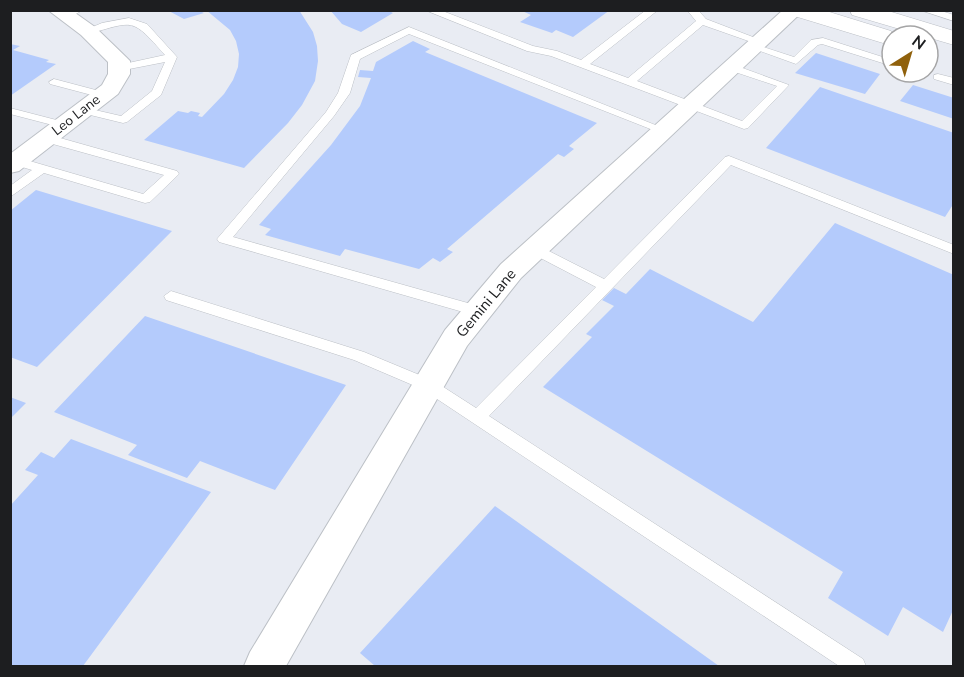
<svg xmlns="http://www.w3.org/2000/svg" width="964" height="677" viewBox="0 0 964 677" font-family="'Nunito Sans',sans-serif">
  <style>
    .building { fill: #b4cbfc }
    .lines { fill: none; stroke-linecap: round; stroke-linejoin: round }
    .lane-casing { stroke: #bcc0c6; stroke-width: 1 }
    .street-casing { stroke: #bcc0c6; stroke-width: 2 }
    .secondary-casing { stroke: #bcc0c6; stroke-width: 1 }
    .lane { fill: #fff; fill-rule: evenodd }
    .street { fill: #fff; fill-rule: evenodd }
    .secondary { fill: #fff; fill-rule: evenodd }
    .labels { text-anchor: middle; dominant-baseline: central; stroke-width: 4.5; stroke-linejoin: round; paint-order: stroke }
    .far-street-label { font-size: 14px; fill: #1d1e20; stroke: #fff }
    .street-label { font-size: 15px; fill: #1d1e20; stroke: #fff }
  </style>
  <rect width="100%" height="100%" fill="#e9ecf3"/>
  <path class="building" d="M167,10H198L204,13L184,19Z
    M206,10H299L313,32L317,46L318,61L315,81L302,105L288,123L244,168L144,140L178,111L188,113L191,111L200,113L198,116L202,117L224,94L233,80L238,67L239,54L236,41L230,30Z
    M330,10H387L393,13L361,32L342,24Z
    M520,10H610L573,37L556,30L552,33L520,22L531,15Z
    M413,41L430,49L425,52L597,123L569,146L574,149L564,157L558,154L447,249L453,252L440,262L433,258L419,269L345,249L340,256L265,235L271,229L259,225L331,145L360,106L371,78L358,77L360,70L373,71L376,62Z
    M10,44L20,46L13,50L49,60L46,62L56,64L10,96Z
    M816,53L880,74L865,94L795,73Z
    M913,85L954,98V119L900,101Z
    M820,87L954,133V203L945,217L766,148Z
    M36,190L172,231L37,367L10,357V211Z
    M835,223L954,275V608L943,632L903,607L888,636L828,598L843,572L543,387L592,337L586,334L614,306L602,300L614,288L626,294L650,269L753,322Z
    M145,316L346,385L275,490L200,461L187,478L128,455L137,445L54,412Z
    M10,397L26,403L10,419Z
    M71,439L211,492L83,666H10V506L38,475L25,470L41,452L54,458Z
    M495,506L719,666H375L360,653Z"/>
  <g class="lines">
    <g class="lane-casing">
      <path id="lane" d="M69,10H83L70,17H64V13Z
        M425,10H440L533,46L557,51L581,60L646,10H658L590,64L628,78L696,21L687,10H698L706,19L766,42L757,44L703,25L637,81L742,121L777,86L729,70V66H737L789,85L748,128L744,129L551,56L527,51Z
        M920,10H938L954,15V21Z
        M129,18L147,24L177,57L161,95L127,122L123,123L78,112V108L82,107L121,116L152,91L165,62L119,71L114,68L119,65L165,55C131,17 135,21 88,34L83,31L102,23Z
        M409,27L668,130L662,134L658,132L409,34L360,59L350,93L334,116L233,237L482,307L484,311L482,315L477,316L219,242L217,239L326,112L338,93L351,55Z
        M823,38L892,60V66L822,44L818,45L796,64L749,47L754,44L794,57L811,40Z
        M938,74L954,78V85L934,79V75Z
        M54,79L107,93L109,95L103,98L50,84L49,82Z
        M10,108L68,123L70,125L64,128L10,114Z
        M46,134L177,171L179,174L150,202L145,203L44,173L10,197V186L32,170L12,164L10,160L16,157L143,194L164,175L42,141V135Z
        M729,156L954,245V254L731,165L489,416L863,659L866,666H839L422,389L354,360L166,300L164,296L171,291L364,352L434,381L476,408L596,287L529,252L527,249L529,246H539L604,279L725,157Z"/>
    </g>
    <g class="street-casing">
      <path id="street" d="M48,10H71L95,27L126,57L130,61V74L118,94L19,171L10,173V154L102,85L108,74V62L81,35Z
        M783,10H804L521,278L467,346L286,666H244L250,652L445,330L501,264Z"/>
    </g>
    <g class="secondary-casing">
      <path id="secondary" d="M789,10H823L891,31L894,36H892L891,41L883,43L791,15Z
        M850,10H885L954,31V45L852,15Z"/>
    </g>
    <use href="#lane" class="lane"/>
    <use href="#street" class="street"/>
    <use href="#secondary" class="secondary"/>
  </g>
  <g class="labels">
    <g class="far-street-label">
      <text transform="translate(76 115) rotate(-38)">Leo Lane</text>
    </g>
    <g class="street-label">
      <text transform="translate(486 303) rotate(-50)">Gemini Lane</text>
    </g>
  </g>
  <rect width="964" height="677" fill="none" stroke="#1d1e20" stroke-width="24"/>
  <g transform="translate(910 54) rotate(37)"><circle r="28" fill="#ffffff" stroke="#a5a5a6" stroke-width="1.5"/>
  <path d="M0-4.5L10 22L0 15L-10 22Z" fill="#90610c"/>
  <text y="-9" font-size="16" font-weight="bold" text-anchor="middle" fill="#1d1e20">N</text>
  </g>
</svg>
